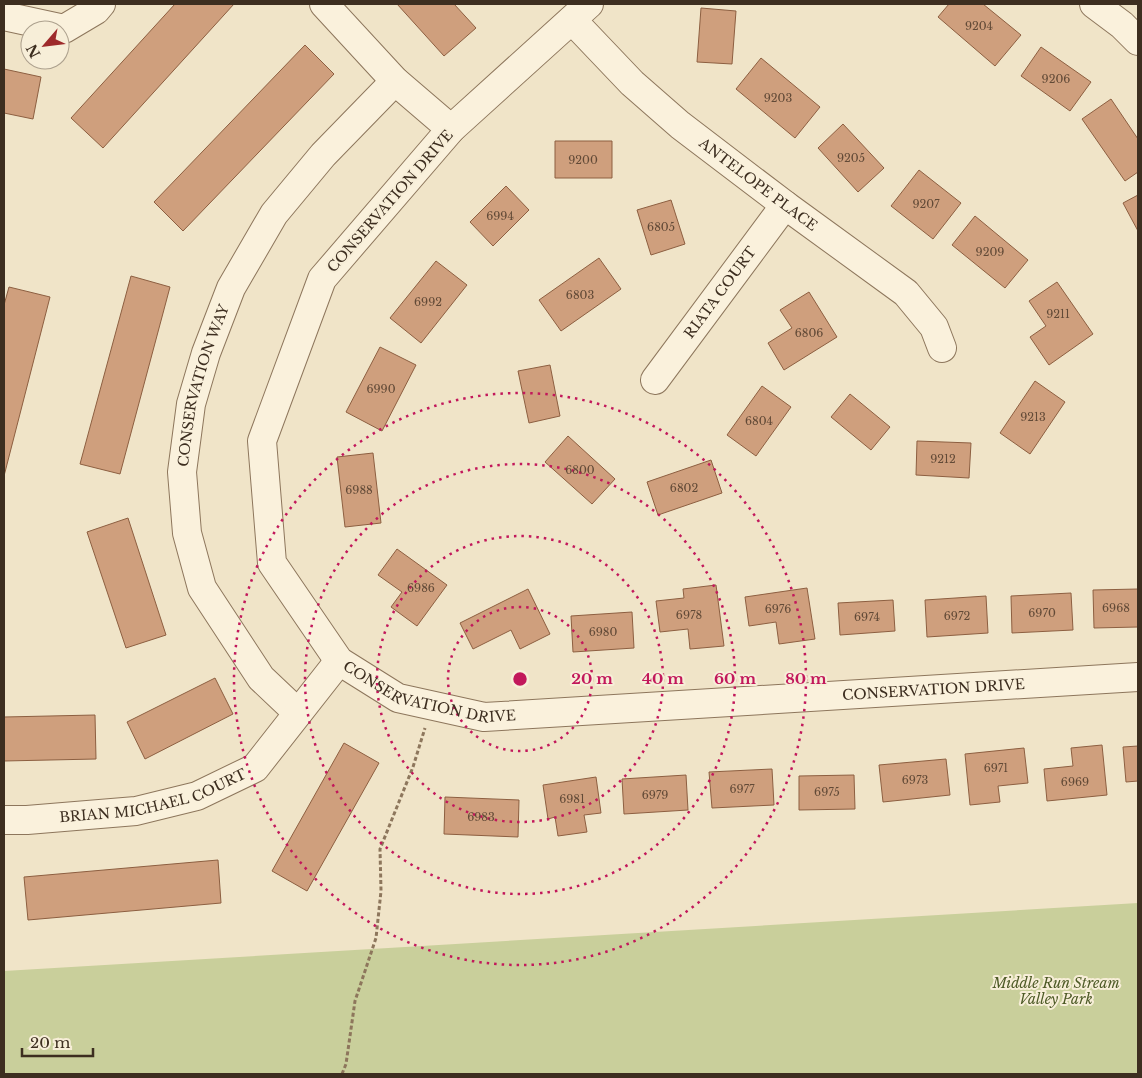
<svg xmlns="http://www.w3.org/2000/svg" width="1142" height="1078" viewBox="0 0 1142 1078" font-family="'Libre Baskerville',serif">
  <style>
    .green { fill: #c9cf9b }
    .building { fill: #cf9f7d; stroke: #8d5f41 }
    .lines { fill: none; stroke-linecap: round; stroke-linejoin: round }
    .minor-casing { stroke: #8d765c; stroke-width: 30 }
    .path { stroke: #8d765c; stroke-width: 3; stroke-dasharray: 4 2.5; stroke-linecap: butt }
    .minor { stroke: #faf1dc; stroke-width: 28 }
    .ring { fill: none; stroke: #c2185b; stroke-width: 2.5; stroke-dasharray: 2.5 5 }
    .labels { text-anchor: middle; dominant-baseline: central; stroke-width: 4; stroke-linejoin: round; paint-order: stroke }
    .number-label { font-size: 11px; fill: #624a37 }
    .street-label { font-size: 14px; fill: #3d2e20; stroke: #f7eed8 }
    .park-label { font-size: 14px; font-style: italic; fill: #4d5a26; stroke: #f7eed8 }
    .centre { fill: #c2185b; stroke: #f7eed8; stroke-width: 2.5 }
    .ring-label { font-size: 15px; text-anchor: middle; font-weight: bold; fill: #c2185b; stroke: #f7eed8; stroke-width: 4; stroke-linejoin: round; paint-order: stroke }
  </style>
  <rect width="100%" height="100%" fill="#f0e4c8"/>
  <path class="green" d="M1138,903V1074H4V971Z"/>
  <path class="building" d="M175,4H234L103,148L71,118Z
    M397,4H454L476,28L444,56Z
    M949,4H983L1021,35L995,66L938,17Z
    M701,8L736,11L732,64L697,62Z
    M305,45L334,74L183,231L154,202Z
    M1041,47L1091,82L1070,111L1021,76Z
    M761,58L820,107L795,138L736,89Z
    M4,69L41,77L33,119L4,113Z
    M1111,99L1138,139V172L1125,181L1082,119Z
    M843,124L884,168L858,192L818,148Z
    M555,141H612V178H555Z
    M919,170L961,203L933,239L891,206Z
    M506,186L529,210L493,246L470,222Z
    M1138,195V231L1123,203Z
    M671,200L685,244L651,255L637,210Z
    M975,216L1028,260L1005,288L952,245Z
    M599,258L621,289L561,331L539,300Z
    M436,261L467,285L421,343L390,318Z
    M131,276L170,287L120,474L80,464Z
    M1057,282L1093,334L1049,365L1030,337L1046,326L1029,301Z
    M9,287L50,297L4,476V305Z
    M809,292L837,337L784,370L768,343L792,328L780,310Z
    M380,347L416,365L382,431L346,412Z
    M550,365L560,416L529,423L518,371Z
    M1035,381L1065,402L1030,454L1000,433Z
    M762,386L791,407L756,456L727,435Z
    M850,394L890,427L871,450L831,417Z
    M568,436L615,479L592,504L545,462Z
    M917,441L971,443L969,478L916,475Z
    M373,453L381,523L345,527L337,457Z
    M711,460L722,493L658,515L647,482Z
    M128,518L166,635L126,648L87,532Z
    M397,549L447,585L417,626L391,607L402,592L378,575Z
    M716,585L724,646L690,649L688,629L660,632L656,601L684,598L683,589Z
    M807,588L815,639L779,644L776,622L749,626L745,597Z
    M528,589L550,634L520,649L511,630L473,649L460,623Z
    M1138,589V627L1094,628L1093,590Z
    M1071,593L1073,630L1012,633L1011,596Z
    M986,596L988,633L927,637L925,600Z
    M893,600L895,631L840,635L838,603Z
    M632,612L634,648L573,652L571,616Z
    M215,678L233,714L145,759L127,722Z
    M95,715L96,759L4,761V717Z
    M344,743L379,763L307,891L272,871Z
    M1102,745L1107,795L1047,801L1044,769L1073,766L1071,748Z
    M1138,746V781L1126,782L1123,747Z
    M1024,748L1028,783L998,786L1000,802L970,805L965,754Z
    M946,759L950,795L883,802L879,765Z
    M772,769L774,805L712,808L709,772Z
    M686,775L688,810L624,814L622,779Z
    M854,775L855,809L799,810V776Z
    M596,777L601,813L584,815L587,832L558,836L555,817L548,819L543,785Z
    M445,797L519,800L518,837L444,834Z
    M218,860L221,903L28,920L24,877Z"/>
  <g class="lines">
    <g class="minor-casing">
      <g id="minor">
        <path d="M324,4L395,81L451,129"/>
        <path id="s1" d="M589,4L451,129L322,279L262,441L272,563L339,661L398,698L484,717L1138,677"/>
        <path d="M1094,4L1122,25L1138,41"/>
        <path d="M4,16L64,29L96,10L101,4"/>
        <path id="s2" d="M572,20L632,83L680,125L785,205L906,293L934,327L942,348"/>
        <path id="s3" d="M655,380L785,205"/>
        <path id="s4" d="M298,713L261,678L202,588L187,533L182,472L191,404L206,353L231,288L274,214L323,155L395,81"/>
        <path id="s5" d="M4,820H27L136,811L197,796L255,768L339,661"/>
      </g>
    </g>
    <path class="path" d="M342,1074L346,1064L355,1001L376,938L381,891L380,849L413,767L425,728"/>
    <use href="#minor" class="minor"/>
  </g>
  <g class="ring">
    <circle cx="520" cy="679" r="72"/>
    <circle cx="520" cy="679" r="143"/>
    <circle cx="520" cy="679" r="215"/>
    <circle cx="520" cy="679" r="286"/>
  </g>
  <g class="labels">
    <g class="number-label">
      <text x="979" y="26">9204</text>
      <text x="1056" y="79">9206</text>
      <text x="778" y="98">9203</text>
      <text x="851" y="158">9205</text>
      <text x="583" y="160">9200</text>
      <text x="926" y="204">9207</text>
      <text x="500" y="216">6994</text>
      <text x="661" y="227">6805</text>
      <text x="990" y="252">9209</text>
      <text x="580" y="295">6803</text>
      <text x="428" y="302">6992</text>
      <text x="1058" y="314">9211</text>
      <text x="809" y="333">6806</text>
      <text x="381" y="389">6990</text>
      <text x="1033" y="417">9213</text>
      <text x="759" y="421">6804</text>
      <text x="943" y="459">9212</text>
      <text x="580" y="470">6800</text>
      <text x="684" y="488">6802</text>
      <text x="359" y="490">6988</text>
      <text x="421" y="588">6986</text>
      <text x="1116" y="608">6968</text>
      <text x="778" y="609">6976</text>
      <text x="1042" y="613">6970</text>
      <text x="689" y="615">6978</text>
      <text x="957" y="616">6972</text>
      <text x="867" y="617">6974</text>
      <text x="603" y="632">6980</text>
      <text x="996" y="768">6971</text>
      <text x="915" y="780">6973</text>
      <text x="1075" y="782">6969</text>
      <text x="742" y="789">6977</text>
      <text x="827" y="792">6975</text>
      <text x="655" y="795">6979</text>
      <text x="572" y="799">6981</text>
      <text x="481" y="817">6983</text>
    </g>
    <g class="street-label">
      <text stroke="none"><textPath href="#s2" startOffset="249">ANTELOPE PLACE</textPath></text>
      <text transform="translate(390 201) rotate(-49)">CONSERVATION DRIVE</text>
      <text stroke="none"><textPath href="#s3" startOffset="109">RIATA COURT</textPath></text>
      <text stroke="none"><textPath href="#s4" startOffset="366">CONSERVATION WAY</textPath></text>
      <text stroke="none"><textPath href="#s1" startOffset="896">CONSERVATION DRIVE</textPath></text>
      <text stroke="none"><textPath href="#s1" startOffset="1406">CONSERVATION DRIVE</textPath></text>
      <text stroke="none"><textPath href="#s5" startOffset="152">BRIAN MICHAEL COURT</textPath></text>
    </g>
    <g class="park-label">
      <text x="1056" y="983">Middle Run Stream<tspan x="1056" dy="16">Valley Park</tspan></text>
    </g>
  </g>
  <circle cx="520" cy="679" r="8" class="centre"/>
  <g class="ring-label">
    <text x="592" y="684">20 m</text>
    <text x="663" y="684">40 m</text>
    <text x="735" y="684">60 m</text>
    <text x="806" y="684">80 m</text>
  </g>
  <rect width="1142" height="1078" fill="none" stroke="#3d2e20" stroke-width="10"/>
  <g transform="translate(45 45) rotate(242)"><circle r="24" fill="#f7eed8" stroke="#ada18e"/>
  <path d="M0-4L9 19L0 12L-9 19Z" fill="#9e2a2b"/>
  <text y="-8" font-size="14" font-weight="bold" text-anchor="middle" fill="#3d2e20">N</text>
  </g>
  <path d="M22 1048v8h71v-8" fill="none" stroke="#3d2e20" stroke-width="2.5"/>
  <text x="30" y="1048" font-size="15" fill="#3d2e20" stroke="#f7eed8" stroke-width="4" paint-order="stroke">20 m</text>
</svg>
